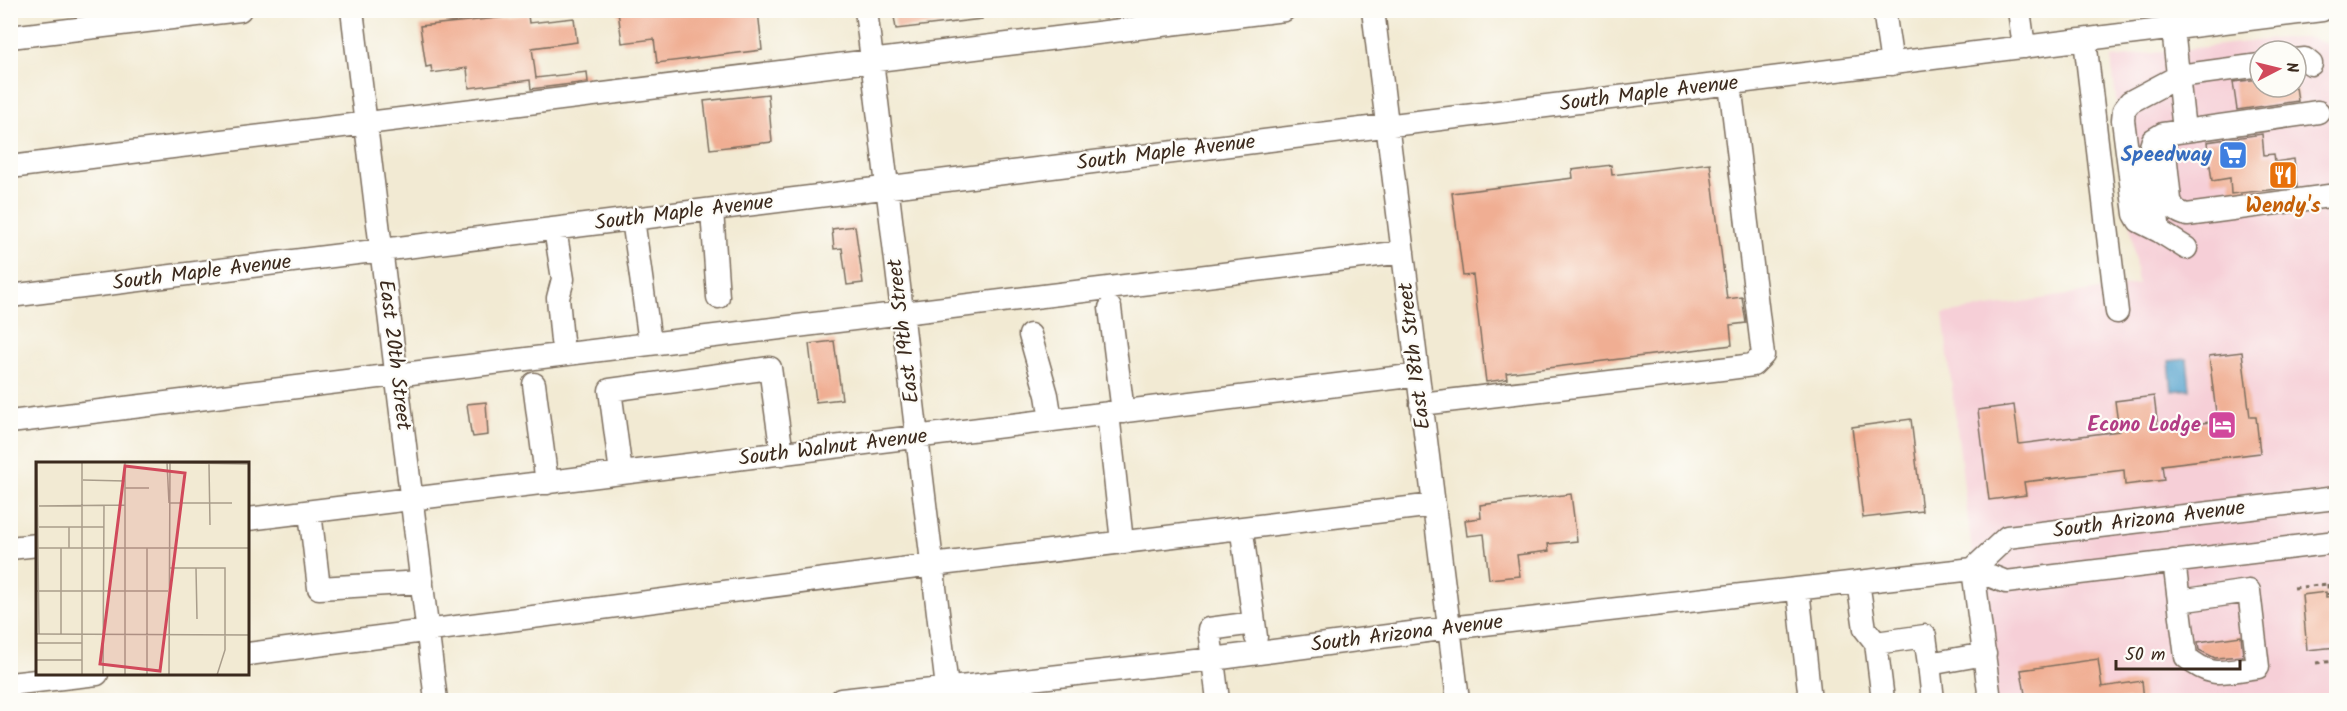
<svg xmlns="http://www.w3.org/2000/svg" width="2347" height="711" viewBox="0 0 2347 711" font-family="Kalam,sans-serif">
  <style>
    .built { fill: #f6cfd7; fill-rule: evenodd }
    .water { fill: #55a3ce; stroke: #486676; stroke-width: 1.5 }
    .building { fill: #f0ae93 }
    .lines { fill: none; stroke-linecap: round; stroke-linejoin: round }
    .minor-casing { stroke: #7b6d5d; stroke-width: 25 }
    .path { stroke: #7b6d5d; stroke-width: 3; stroke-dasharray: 4.5 4.5; stroke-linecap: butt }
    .minor { stroke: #fff; stroke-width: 22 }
    .labels { text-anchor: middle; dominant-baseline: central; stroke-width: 4.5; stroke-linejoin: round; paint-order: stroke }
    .street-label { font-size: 21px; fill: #3b2a1e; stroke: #fdfcf7 }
    .shop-label { font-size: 21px; font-weight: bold; fill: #366cbe; stroke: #fdfcf7; text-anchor: end }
    .food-label { font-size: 21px; font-weight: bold; fill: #c56008; stroke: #fdfcf7 }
    .hotel-label { font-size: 21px; font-weight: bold; fill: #b23c85; stroke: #fdfcf7; text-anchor: end }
    .inset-road { fill: none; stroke: #a99d8b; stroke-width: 1.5 }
    .view { fill: #d1495b; fill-opacity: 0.15; stroke: #d1495b; stroke-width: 3 }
    .inset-edge { fill: none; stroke: #3b2a1e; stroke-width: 3 }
  </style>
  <rect width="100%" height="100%" fill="#fdfcf7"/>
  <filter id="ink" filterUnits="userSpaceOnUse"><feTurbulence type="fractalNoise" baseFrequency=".0167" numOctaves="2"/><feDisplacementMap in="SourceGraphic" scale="12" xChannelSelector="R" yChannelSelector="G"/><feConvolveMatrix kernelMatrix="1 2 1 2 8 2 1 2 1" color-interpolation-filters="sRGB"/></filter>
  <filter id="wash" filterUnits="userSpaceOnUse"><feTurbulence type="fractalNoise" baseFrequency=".008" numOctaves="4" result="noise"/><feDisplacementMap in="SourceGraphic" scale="24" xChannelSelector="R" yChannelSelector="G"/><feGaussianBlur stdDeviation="1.35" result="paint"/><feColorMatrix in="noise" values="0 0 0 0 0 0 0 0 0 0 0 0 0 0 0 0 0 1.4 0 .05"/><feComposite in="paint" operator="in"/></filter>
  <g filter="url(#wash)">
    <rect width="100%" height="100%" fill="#f2ead3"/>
    <path class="built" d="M2281,38H2310L2328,44L2336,55V700H1990L1943,314L2138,284L2111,58ZM2260,51H2296V87H2260Z"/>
    <path class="water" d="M2187,359L2190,389L2172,391L2169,361Z"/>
    <g id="blocks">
      <path class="building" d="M758,10L762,50L657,63L654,39L622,43L618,11Z
        M893,10H982V19L896,29Z
        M528,15L529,23L574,18L577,42L532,48L536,78L587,72L588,82L531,89L530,80L469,88L467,68L432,73L431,66L426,67L420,26Z
        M2260,79V87H2296L2298,101L2237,110L2233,82Z
        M768,94L772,142L710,149L704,101Z
        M2262,134L2264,155L2274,154L2275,162L2294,159L2297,187L2231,194L2230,178L2212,181L2207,142Z
        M1710,163L1727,299L1742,297L1746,323L1730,325L1732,345L1506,373L1507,379L1486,382L1473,275L1463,276L1452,193L1573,178L1572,170L1611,165L1612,175Z
        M855,226L863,283L847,285L842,248L834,249L832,229Z
        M834,341L842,399L816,402L809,344Z
        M2242,352L2250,417H2256L2260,453L2162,465L2164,480L2125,485L2124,470L2024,482L2026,495L1989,500L1978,410L2014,405L2019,444L2119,431L2115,401L2154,396L2158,429L2217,421L2209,356Z
        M486,402L488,435L473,437L472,433H471L467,404Z
        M1911,419L1922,511L1863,518L1852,427Z
        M1571,494L1577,541L1548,544L1549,551L1517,555L1520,576L1489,579L1484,534L1467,536L1465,520L1481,518L1480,505Z
        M2326,592V597L2337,596V647L2307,650L2302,595Z
        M2241,636L2243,656L2215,658L2199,650L2198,642Z
        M2098,659L2102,687L2142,681L2144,700H2026L2021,670Z"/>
    </g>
  </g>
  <g filter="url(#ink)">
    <use href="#blocks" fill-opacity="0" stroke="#7b6d5d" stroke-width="1.5"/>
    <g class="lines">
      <g class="minor-casing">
        <path id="minor" d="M352,10L436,700
          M866,10L947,688
          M1373,10L1458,700
          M1884,10L1892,64
          M2019,10L2024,47
          M2171,10L2184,130
          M10,37L240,10
          M2085,40L2117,312
          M2296,60L2305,59L2311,64
          M2163,134L2170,200C2173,209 2177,212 2187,215L2329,196
          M10,167L1284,10
          M712,210L718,297
          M633,219L649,335
          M555,229L563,279L558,298L562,341
          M2159,231L2139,221L2135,214L2123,120L2124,110L2130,102L2179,76L2260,65
          M2186,248L2159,231L2149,153L2153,140L2163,134L2318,112
          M10,296L2322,10
          M1110,308L1123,412
          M1030,335L1047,395L1051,420
          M534,384L547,483
          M1421,404L1730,368L1753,365L1763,355L1730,84
          M1108,413L1122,542
          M10,422L1403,252
          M621,473L610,390L770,368L782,454
          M310,512L319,588L422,582
          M248,519L1418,375
          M1243,540L1256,637
          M10,548L38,545
          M2174,561L2186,657C2213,680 2225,671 2258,667L2249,591L2179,601
          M1973,569L2007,537L2336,498
          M1973,569L1990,700
          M1858,582L1865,629L1876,643L1883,700
          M1798,589L1810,700
          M1876,643L1925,636L1929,664
          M248,654L932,565L1434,505
          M10,684L97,674
          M841,700L1213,659L1449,628L1973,569L2006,582L2336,542
          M1218,700L1209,629L1254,623
          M1929,700H1933L1929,664L1985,654"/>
      </g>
      <path class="path" d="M2328,584V595
        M2294,588L2336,583
        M2334,646L2336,661
        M2316,663L2336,661"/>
      <use href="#minor" class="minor"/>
    </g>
  </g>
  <defs>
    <g id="supermarket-square" transform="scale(1.5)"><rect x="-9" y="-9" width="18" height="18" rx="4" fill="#3f7fe0" stroke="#fdfcf7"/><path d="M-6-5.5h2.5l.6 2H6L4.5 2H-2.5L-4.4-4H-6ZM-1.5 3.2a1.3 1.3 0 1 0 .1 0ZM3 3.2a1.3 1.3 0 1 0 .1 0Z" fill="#fff"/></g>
    <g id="restaurant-square" transform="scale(1.5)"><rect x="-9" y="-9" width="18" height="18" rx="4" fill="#e8710a" stroke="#fdfcf7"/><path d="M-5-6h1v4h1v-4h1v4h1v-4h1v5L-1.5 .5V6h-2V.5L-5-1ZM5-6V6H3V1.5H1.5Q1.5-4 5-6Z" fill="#fff"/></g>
    <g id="hotel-square" transform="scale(1.5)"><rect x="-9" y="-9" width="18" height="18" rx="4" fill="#d1479c" stroke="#fdfcf7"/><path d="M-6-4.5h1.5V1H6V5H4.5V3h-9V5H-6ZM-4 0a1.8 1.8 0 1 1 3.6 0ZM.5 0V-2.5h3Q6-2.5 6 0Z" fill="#fff"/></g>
  </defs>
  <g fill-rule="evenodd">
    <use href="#supermarket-square" x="2233" y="155"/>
    <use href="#restaurant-square" x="2283" y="175"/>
    <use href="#hotel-square" x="2222" y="425"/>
  </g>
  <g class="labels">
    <g class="street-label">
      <text transform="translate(1649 94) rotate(-7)">South Maple Avenue</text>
      <text transform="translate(1166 153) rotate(-7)">South Maple Avenue</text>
      <text transform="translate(684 213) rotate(-7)">South Maple Avenue</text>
      <text transform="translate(202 273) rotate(-7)">South Maple Avenue</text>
      <text transform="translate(904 331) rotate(-97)">East 19th Street</text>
      <text transform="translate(394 355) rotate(83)">East 20th Street</text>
      <text transform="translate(1415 356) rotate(-97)">East 18th Street</text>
      <text transform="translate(833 448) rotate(-7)">South Walnut Avenue</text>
      <text transform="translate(2149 520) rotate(-7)">South Arizona Avenue</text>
      <text transform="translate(1407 634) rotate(-7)">South Arizona Avenue</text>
    </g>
    <g class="shop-label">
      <text x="2212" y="155">Speedway</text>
    </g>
    <g class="food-label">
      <text x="2283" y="206">Wendy's</text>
    </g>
    <g class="hotel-label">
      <text x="2201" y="425">Econo Lodge</text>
    </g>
  </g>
  <g transform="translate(36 462)">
    <rect width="213" height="213" fill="#f2ead3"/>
    <path class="inset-road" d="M1,0L3,172M46,0V213M89,0V213M90,0L213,2M131,1L133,41M173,2L174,63M47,18L89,19M89,26H113M133,41H196M3,44L89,43M3,65H68M0,86H213M33,86V65M111,86V213M133,106H189V188L181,213M160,106L161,157M0,129H132M0,172L213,173M25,172V86M0,181H46M0,198H46M67,213L68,43M133,213L134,1"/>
    <path class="view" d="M89,4L149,11L124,209L64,202Z"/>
    <rect width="213" height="213" class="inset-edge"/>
  </g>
  <rect width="2347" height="711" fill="none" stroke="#fdfcf7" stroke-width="36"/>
  <g transform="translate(2278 69) rotate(83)"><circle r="28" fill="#fdfcf7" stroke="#afa8a0" stroke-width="1.5"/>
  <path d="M0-4.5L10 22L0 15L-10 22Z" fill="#d1495b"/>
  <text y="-9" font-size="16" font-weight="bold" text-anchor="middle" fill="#3b2a1e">N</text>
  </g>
  <path d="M2116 660v9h124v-9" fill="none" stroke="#3b2a1e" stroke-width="3"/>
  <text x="2125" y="660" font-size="18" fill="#3b2a1e" stroke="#fdfcf7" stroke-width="4.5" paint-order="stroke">50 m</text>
</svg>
